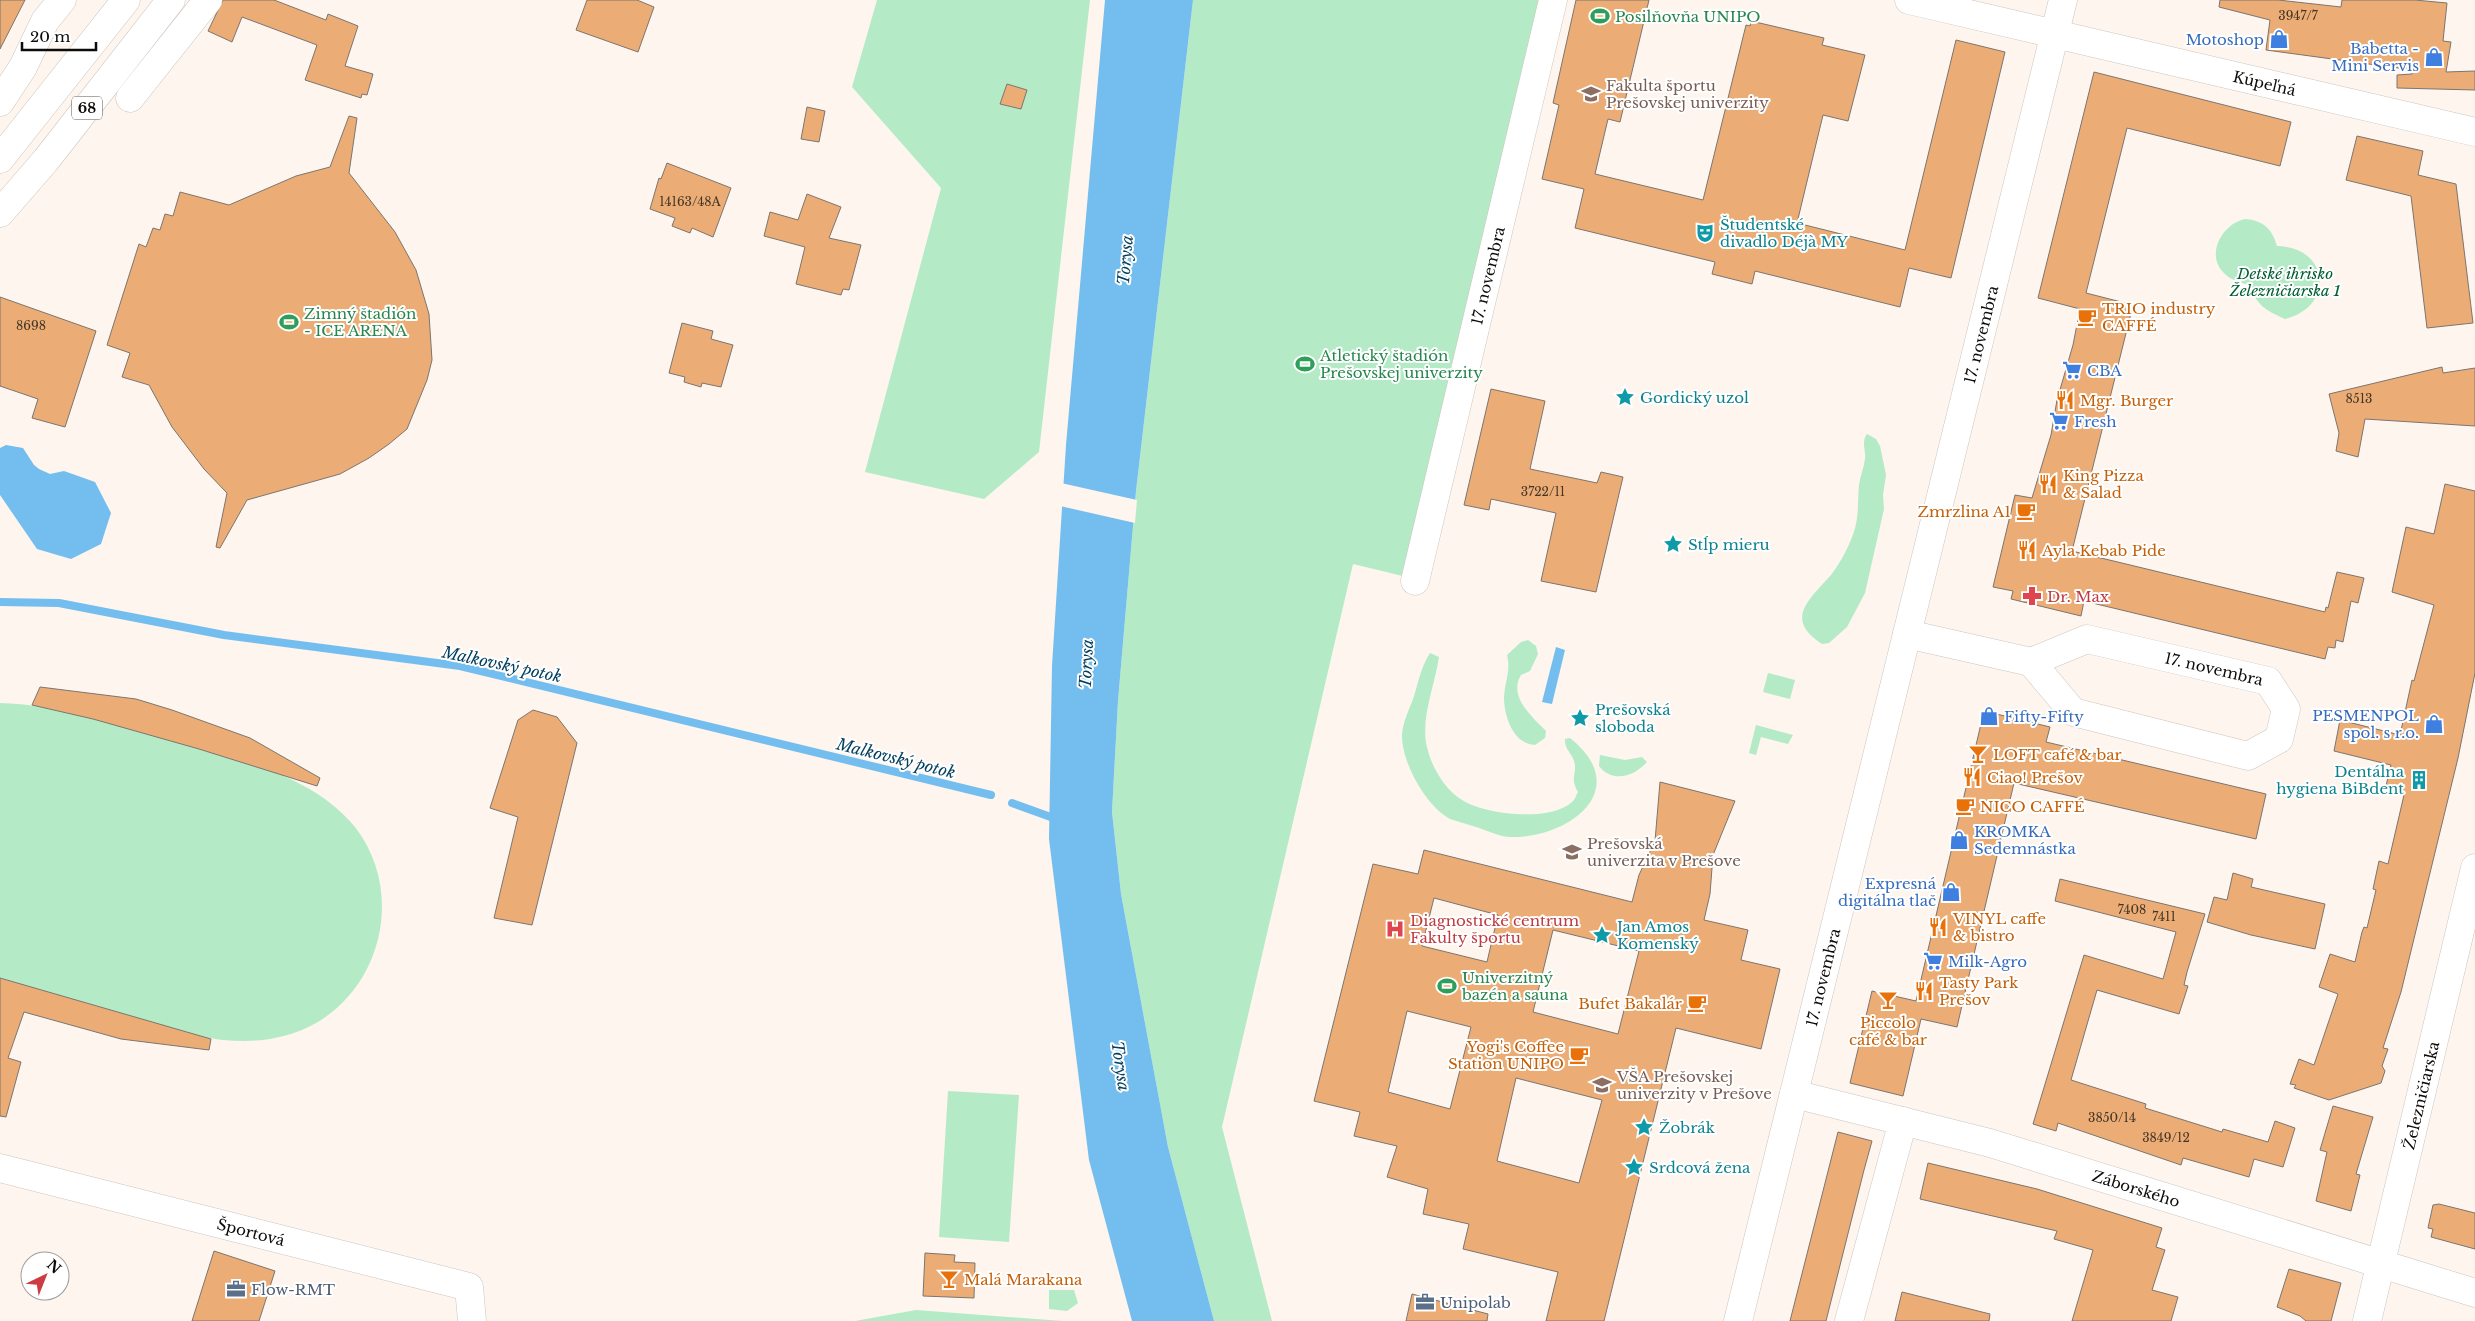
<svg xmlns="http://www.w3.org/2000/svg" width="2475" height="1321" viewBox="0 0 2475 1321" font-family="'Libre Baskerville',serif">
  <style>
    .green { fill: #b4ebc6 }
    .water { fill: #74bdef }
    .pier { fill: #fdf5ee }
    .lines { fill: none; stroke-linecap: round; stroke-linejoin: round }
    .stream { stroke: #74bdef; stroke-width: 8 }
    .building { fill: #ebad75; stroke: #7c7570; fill-rule: evenodd }
    .minor-casing { stroke: #cdc5bf; stroke-width: 29 }
    .major-casing { stroke: #cdc5bf; stroke-width: 29 }
    .minor { stroke: #fff; stroke-width: 28 }
    .major { stroke: #fff; stroke-width: 28 }
    .labels { text-anchor: middle; dominant-baseline: central; stroke-width: 4; stroke-linejoin: round; paint-order: stroke }
    .number-label { font-size: 12px; fill: #443424 }
    .shield { fill: #fff; stroke: #565453; stroke-width: 1 }
    .shield-label { font-size: 14px; font-weight: bold; fill: #0d0b09 }
    .leisure-label { font-size: 15px; fill: #27864d; stroke: #fff; text-anchor: start }
    .shop-label { font-size: 15px; fill: #366cbe; stroke: #fff; text-anchor: start }
    .street-label { font-size: 15px; fill: #0d0b09; stroke: #fff }
    .education-label { font-size: 15px; fill: #785e54; stroke: #fff; text-anchor: start }
    .culture-label { font-size: 15px; fill: #0d838f; stroke: #fff; text-anchor: start }
    .park-label { font-size: 15px; font-style: italic; fill: #005f33; stroke: #fff }
    .food-label { font-size: 15px; fill: #c56008; stroke: #fff; text-anchor: start }
    .health-label { font-size: 15px; fill: #be3a42; stroke: #fff; text-anchor: start }
    .service-label { font-size: 15px; fill: #4e5e75; stroke: #fff; text-anchor: start }
    .water-label { font-size: 16px; font-style: italic; fill: #044161; stroke: #fff }
  </style>
  <rect width="100%" height="100%" fill="#fdf5ee"/>
  <path class="green" d="M877,0H1090L1039,452L984,499L865,472L941,188L852,87Z
    M1193,0H1554L1407,577L1353,564L1222,1127L1272,1321H1214L1168,1147L1121,894L1112,812L1118,701L1136,491Z
    M2246,219C2264,221 2272,229 2277,246C2330,247 2335,307 2285,319C2267,311 2255,305 2251,285C2240,283 2230,280 2223,272C2205,253 2224,222 2246,219Z
    M1867,434L1876,439L1880,446L1886,475L1883,495L1884,509L1865,593L1847,627L1829,643L1822,644C1783,619 1810,599 1831,575C1838,566 1846,552 1850,542C1860,520 1857,507 1859,485C1860,476 1864,468 1865,459C1866,450 1861,442 1867,434Z
    M1528,640L1536,646L1538,654L1530,671L1521,675C1508,696 1532,717 1546,731L1545,738L1535,745C1513,744 1504,716 1504,697C1505,681 1511,670 1507,655L1521,642Z
    M1430,653L1439,657C1435,685 1420,719 1427,747C1431,766 1445,790 1462,800C1485,815 1551,822 1572,802C1575,800 1576,795 1578,792C1569,776 1578,774 1574,761C1572,753 1564,749 1565,739L1570,738C1635,790 1568,839 1509,837C1498,836 1486,830 1476,827C1468,824 1458,822 1450,819C1426,806 1402,763 1402,736C1402,723 1410,708 1414,696C1419,680 1421,667 1430,653Z
    M1768,673L1795,680L1790,699L1763,692Z
    M0,703C57,704 112,724 166,739C211,752 261,763 302,785C322,795 341,810 355,827C410,898 377,1007 291,1034C259,1044 229,1042 197,1036L0,980Z
    M1756,725L1793,735L1788,744L1761,737L1756,755L1749,753Z
    M1600,755L1625,760L1642,757L1647,762C1634,777 1612,783 1599,766Z
    M948,1091L1019,1095L1009,1242L939,1237Z
    M1049,1290H1074L1078,1303L1067,1311L1049,1309Z
    M916,1310L1063,1321H855Z"/>
  <path class="water" d="M1105,0H1193L1136,491L1118,701L1112,812L1121,894L1168,1147L1214,1321H1132L1089,1160L1049,839L1052,666L1066,445Z
    M6,445L23,448L34,465L39,469L50,474L64,471L95,482L111,513L101,544L71,559L37,549L0,495V448Z
    M1556,647L1565,650L1552,704L1542,702Z"/>
  <path class="pier" d="M1061,483L1137,500L1135,523L1060,506Z"/>
  <g class="lines">
    <path class="stream" d="M0,602L59,603L224,635L460,666L991,795
      M1012,803L1059,820"/>
  </g>
  <path class="building" d="M0,0H25L0,49Z
    M223,0H274L326,20L328,14L358,26L345,66L373,74L367,95L362,94L361,98L305,80L317,45L242,17L232,42L208,31Z
    M587,0H637L654,7L638,52L576,30Z
    M1576,0H1649L1620,122L1608,119L1595,174L1703,200L1746,25L1750,26L1751,21L1824,38L1822,45L1865,55L1848,121L1823,115L1797,223L1905,250L1956,40L2005,52L1951,278L1909,268L1900,307L1755,271L1752,284L1712,274L1715,262L1575,228L1584,189L1542,179L1559,105L1553,103Z
    M2220,0H2278L2341,7L2342,0H2415L2447,3L2443,41L2451,42L2446,72L2475,71V90L2397,88V75L2412,74L2413,70L2266,50L2270,20L2219,7Z
    M2094,72L2291,122L2280,166L2127,128L2086,293L2133,305L2072,551L2325,612L2326,607L2328,608L2337,572L2364,578L2358,603L2351,601L2343,642L2336,640L2335,648L2328,647L2325,659L2084,601L2081,616L2011,599L2013,591L1993,587L2015,495L2032,498L2051,435L2057,400L2073,345L2080,309L2038,298Z
    M1007,84L1027,90L1021,109L1000,104Z
    M807,107L825,111L819,142L801,139Z
    M349,116L357,118L349,173L395,232L416,270L429,314L432,360L427,380L407,429L389,444L369,458L340,474L247,500L220,548L216,547L227,493L204,469L172,427L149,385L122,377L130,353L107,345L139,244L146,247L153,228L160,230L165,214L173,216L180,192L229,205L296,176L330,167Z
    M2357,136L2423,151L2418,175L2456,184L2473,323L2427,328L2411,196L2346,180Z
    M667,163L731,188L713,237L692,228L690,233L672,226L675,218L650,209L659,178L661,179Z
    M807,194L841,207L829,238L861,245L849,290L843,289L841,295L796,284L805,247L764,236L770,212L798,220Z
    M0,297L96,331L65,427L32,418L38,399L0,386Z
    M682,323L713,331L711,339L733,345L721,387L702,383L701,387L684,382L685,377L669,373Z
    M2442,367L2443,373L2475,368V426L2365,419L2358,457L2336,451L2339,433L2329,394Z
    M1491,389L1545,401L1530,469L1597,483L1601,472L1623,477L1596,592L1541,581L1556,513L1491,499L1489,510L1464,505Z
    M2445,484L2475,491V673L2458,758L2401,992L2383,1048L2388,1049L2382,1066L2385,1071L2381,1083L2329,1100L2294,1088L2296,1085L2290,1084L2299,1059L2314,1065L2338,994L2319,987L2330,954L2355,962L2362,932L2364,927L2367,928L2376,890L2373,889L2379,861L2388,864L2404,795L2385,790L2391,765L2334,751L2340,720L2400,735L2412,680L2414,681L2434,605L2392,592L2406,527L2434,534Z
    M40,687L136,699L172,710L250,738L320,778L317,786L199,749L93,719L32,705Z
    M533,710L557,717L577,743L532,925L494,918L518,817L490,808L518,720Z
    M1984,711L2050,727L2046,742L2266,794L2256,839L2014,783L1957,1027L1921,1019L1903,1096L1850,1083L1872,991L1916,1001Z
    M1660,782L1735,801L1713,855L1710,894L1704,920L1748,930L1741,960L1780,969L1761,1049L1676,1028L1604,1321H1546L1558,1272L1463,1249L1469,1224L1423,1214L1428,1189L1387,1177L1397,1146L1354,1136L1360,1112L1314,1101L1373,864L1418,874L1424,850L1632,902L1639,875L1655,841ZM1434,898L1498,915L1487,962L1422,946ZM1553,930L1639,951L1618,1034L1533,1012ZM1407,1011L1471,1027L1450,1109L1388,1092ZM1516,1078L1602,1100L1579,1183L1497,1161Z
    M2233,873L2253,879L2251,887L2325,904L2315,949L2251,935L2207,922L2214,897L2227,900Z
    M2060,879L2205,914L2187,972L2184,985L2188,986L2179,1014L2097,990L2071,1080L2146,1104L2145,1108L2222,1132L2223,1129L2268,1142L2275,1121L2295,1128L2283,1167L2254,1159L2249,1177L2183,1158L2181,1165L2058,1123L2056,1131L2033,1124L2084,955L2163,979L2176,932L2055,901Z
    M0,978L211,1039L209,1050L121,1039L24,1012L8,1058L21,1062L6,1117L0,1116Z
    M2333,1106L2373,1117L2356,1174L2360,1175L2351,1211L2316,1201L2327,1152L2320,1150Z
    M1838,1132L1872,1141L1864,1170L1826,1321H1790Z
    M1928,1163L2037,1189L2162,1228L2156,1247L2165,1250L2152,1290L2178,1297L2171,1321H2072L2093,1250L2054,1239L2057,1231L1920,1199Z
    M2439,1204L2475,1213V1249L2431,1237L2433,1229L2428,1228L2433,1205Z
    M214,1251L275,1271L259,1321H192Z
    M925,1253L955,1255L954,1262L975,1263L974,1298L923,1296Z
    M2289,1269L2341,1283L2331,1321H2306L2300,1316L2277,1307Z
    M1902,1292L1990,1314L1989,1321H1895Z
    M1412,1294L1488,1314L1487,1321H1406Z"/>
  <g class="lines">
    <g class="minor-casing">
      <g id="minor">
        <path id="s1" d="M1909,0L2475,132"/>
        <path d="M130,98L208,0"/>
        <path d="M0,102L23,67L45,21L62,0"/>
        <path id="s2" d="M1415,581L1553,0"/>
        <path id="s3" d="M1907,634L2031,662L2087,639L2268,681L2286,709L2279,739L2248,756L2073,712L2031,662"/>
        <path id="s4" d="M1794,1094L1990,1143L2475,1293"/>
        <path id="s5" d="M0,1168L469,1287L472,1321"/>
        <path id="s6" d="M1738,1321L2063,0"/>
        <path d="M1849,1321L1903,1121"/>
        <path id="s7" d="M2367,1321L2475,868"/>
      </g>
    </g>
    <g class="major-casing">
      <path id="major" d="M0,159L126,0
        M0,213L46,160L171,0"/>
    </g>
    <use href="#minor" class="minor"/>
    <use href="#major" class="major"/>
  </g>
  <defs>
    <g id="stadium-bare" transform="scale(1.5)"><path d="M0-5a6.5 5 0 1 0 0 10a6.5 5 0 1 0 0-10ZM-3.5-1.8h7v3.6h-7Z" fill="#2e9e5b" stroke="#fff" stroke-width="2.5" paint-order="stroke"/></g>
    <g id="shop-bare" transform="scale(1.5)"><path d="M-5-2.5h2.3a2.7 3.5 0 0 1 5.4 0H5L5.5 6h-11ZM-1.5-2.5h3a1.5 2.3 0 0 0-3 0Z" fill="#3f7fe0" stroke="#fff" stroke-width="2.5" paint-order="stroke"/></g>
    <g id="university-bare" transform="scale(1.5)"><path d="M0-5L7-2L0 1L-7-2ZM-4 1L0 2.5L4 1V4Q0 6-4 4Z" fill="#8d6e63" stroke="#fff" stroke-width="2.5" paint-order="stroke"/></g>
    <g id="theatre-bare" transform="scale(1.5)"><path d="M-5-5.5Q0-4 5-5.5V0Q5 5 0 6Q-5 5-5 0ZM-3.3-2.5H-1v1.5H-3.3ZM1-2.5H3.3v1.5H1ZM-2.8 1Q0 5.5 2.8 1Z" fill="#0f9aa8" stroke="#fff" stroke-width="2.5" paint-order="stroke"/></g>
    <g id="cafe-bare" transform="scale(1.5)"><path d="M-5.5-4.5H6V0H3Q3 3.5 0 3.5H-2.5Q-5.5 3.5-5.5 0ZM3-3.2v2h1.7v-2ZM-6 4.5H4V6H-6Z" fill="#e8710a" stroke="#fff" stroke-width="2.5" paint-order="stroke"/></g>
    <g id="supermarket-bare" transform="scale(1.5)"><path d="M-6-5.5h2.5l.6 2H6L4.5 2H-2.5L-4.4-4H-6ZM-1.5 3.2a1.3 1.3 0 1 0 .1 0ZM3 3.2a1.3 1.3 0 1 0 .1 0Z" fill="#3f7fe0" stroke="#fff" stroke-width="2.5" paint-order="stroke"/></g>
    <g id="sight-bare" transform="scale(1.5)"><path d="M0-6L1.8-2.2L6-1.7L2.9 1.2L3.7 5.4L0 3.3L-3.7 5.4L-2.9 1.2L-6-1.7L-1.8-2.2Z" fill="#0f9aa8" stroke="#fff" stroke-width="2.5" paint-order="stroke"/></g>
    <g id="restaurant-bare" transform="scale(1.5)"><path d="M-5-6h1v4h1v-4h1v4h1v-4h1v5L-1.5 .5V6h-2V.5L-5-1ZM5-6V6H3V1.5H1.5Q1.5-4 5-6Z" fill="#e8710a" stroke="#fff" stroke-width="2.5" paint-order="stroke"/></g>
    <g id="pharmacy-bare" transform="scale(1.5)"><path d="M-2-6h4v4h4v4h-4v4h-4v-4h-4v-4h4Z" fill="#e0444e" stroke="#fff" stroke-width="2.5" paint-order="stroke"/></g>
    <g id="bar-bare" transform="scale(1.5)"><path d="M-6-5H6L.8 .8V4.5H3.5V6h-7V4.5H-.8V.8Z" fill="#e8710a" stroke="#fff" stroke-width="2.5" paint-order="stroke"/></g>
    <g id="building-bare" transform="scale(1.5)"><path d="M-4-6H4V6H1V3H-1V6H-4ZM-2.5-4.3h1.7v1.8h-1.7ZM.8-4.3h1.7v1.8H.8ZM-2.5-1h1.7V.8h-1.7ZM.8-1h1.7V.8H.8Z" fill="#0f9aa8" stroke="#fff" stroke-width="2.5" paint-order="stroke"/></g>
    <g id="hospital-bare" transform="scale(1.5)"><path d="M-5-5h3v3.5h4V-5h3V5h-3V1.5h-4V5h-3Z" fill="#e0444e" stroke="#fff" stroke-width="2.5" paint-order="stroke"/></g>
    <g id="office-bare" transform="scale(1.5)"><path d="M-6-3h4V-5.5h4V-3h4V5H-6ZM-1-4.5V-3h2v-1.5ZM-6 0V1H6V0Z" fill="#5c6f8a" stroke="#fff" stroke-width="2.5" paint-order="stroke"/></g>
  </defs>
  <g fill-rule="evenodd">
    <use href="#stadium-bare" x="1600" y="16"/>
    <use href="#shop-bare" x="2279" y="39"/>
    <use href="#shop-bare" x="2434" y="57"/>
    <use href="#university-bare" x="1591" y="94"/>
    <use href="#theatre-bare" x="1705" y="233"/>
    <use href="#cafe-bare" x="2087" y="317"/>
    <use href="#stadium-bare" x="289" y="322"/>
    <use href="#stadium-bare" x="1305" y="364"/>
    <use href="#supermarket-bare" x="2072" y="370"/>
    <use href="#sight-bare" x="1625" y="397"/>
    <use href="#restaurant-bare" x="2065" y="400"/>
    <use href="#supermarket-bare" x="2059" y="421"/>
    <use href="#restaurant-bare" x="2048" y="484"/>
    <use href="#cafe-bare" x="2026" y="511"/>
    <use href="#sight-bare" x="1673" y="544"/>
    <use href="#restaurant-bare" x="2027" y="550"/>
    <use href="#pharmacy-bare" x="2032" y="596"/>
    <use href="#shop-bare" x="1989" y="716"/>
    <use href="#sight-bare" x="1580" y="718"/>
    <use href="#shop-bare" x="2434" y="724"/>
    <use href="#bar-bare" x="1978" y="754"/>
    <use href="#restaurant-bare" x="1972" y="777"/>
    <use href="#building-bare" x="2419" y="780"/>
    <use href="#cafe-bare" x="1965" y="806"/>
    <use href="#shop-bare" x="1959" y="840"/>
    <use href="#university-bare" x="1572" y="852"/>
    <use href="#shop-bare" x="1951" y="892"/>
    <use href="#restaurant-bare" x="1938" y="927"/>
    <use href="#hospital-bare" x="1395" y="929"/>
    <use href="#sight-bare" x="1602" y="935"/>
    <use href="#supermarket-bare" x="1933" y="961"/>
    <use href="#stadium-bare" x="1447" y="986"/>
    <use href="#restaurant-bare" x="1924" y="991"/>
    <use href="#bar-bare" x="1888" y="1000"/>
    <use href="#cafe-bare" x="1697" y="1003"/>
    <use href="#cafe-bare" x="1579" y="1055"/>
    <use href="#university-bare" x="1602" y="1085"/>
    <use href="#sight-bare" x="1644" y="1127"/>
    <use href="#sight-bare" x="1634" y="1167"/>
    <use href="#bar-bare" x="949" y="1279"/>
    <use href="#office-bare" x="236" y="1289"/>
    <use href="#office-bare" x="1425" y="1302"/>
  </g>
  <g class="labels">
    <g class="number-label">
      <text x="2298" y="15">3947/7</text>
      <text x="690" y="201">14163/48A</text>
      <text x="31" y="325">8698</text>
      <text x="2359" y="398">8513</text>
      <text x="1543" y="491">3722/11</text>
      <text x="2132" y="909">7408</text>
      <text x="2164" y="916">7411</text>
      <text x="2112" y="1117">3850/14</text>
      <text x="2166" y="1137">3849/12</text>
    </g>
    <rect class="shield" x="72" y="96.5" width="30" height="23" rx="4"/>
    <g class="shield-label">
      <text x="87" y="108">68</text>
    </g>
    <g class="leisure-label">
      <text x="1615" y="16">Posilňovňa UNIPO</text>
      <text x="304" y="313">Zimný štadión<tspan x="304" dy="17">- ICE ARENA</tspan></text>
      <text x="1320" y="355">Atletický štadión<tspan x="1320" dy="17">Prešovskej univerzity</tspan></text>
      <text x="1462" y="977">Univerzitný<tspan x="1462" dy="17">bazén a sauna</tspan></text>
    </g>
    <g class="shop-label">
      <text x="2264" y="39" text-anchor="end">Motoshop</text>
      <text x="2419" y="48" text-anchor="end">Babetta -<tspan x="2419" dy="17">Mini Servis</tspan></text>
      <text x="2087" y="370">CBA</text>
      <text x="2074" y="421">Fresh</text>
      <text x="2419" y="715" text-anchor="end">PESMENPOL<tspan x="2419" dy="17">spol. s r.o.</tspan></text>
      <text x="2004" y="716">Fifty-Fifty</text>
      <text x="1974" y="831">KROMKA<tspan x="1974" dy="17">Sedemnástka</tspan></text>
      <text x="1936" y="883" text-anchor="end">Expresná<tspan x="1936" dy="17">digitálna tlač</tspan></text>
      <text x="1948" y="961">Milk-Agro</text>
    </g>
    <g class="street-label">
      <text stroke="none"><textPath href="#s1" startOffset="365">Kúpeľná</textPath></text>
      <text stroke="none"><textPath href="#s2" startOffset="314">17. novembra</textPath></text>
      <text stroke="none"><textPath href="#s6" startOffset="1016">17. novembra</textPath></text>
      <text stroke="none"><textPath href="#s3" startOffset="318">17. novembra</textPath></text>
      <text stroke="none"><textPath href="#s6" startOffset="354">17. novembra</textPath></text>
      <text stroke="none"><textPath href="#s7" startOffset="232">Železničiarska</textPath></text>
      <text stroke="none"><textPath href="#s4" startOffset="355">Záborského</textPath></text>
      <text stroke="none"><textPath href="#s5" startOffset="259">Športová</textPath></text>
    </g>
    <g class="education-label">
      <text x="1606" y="85">Fakulta športu<tspan x="1606" dy="17">Prešovskej univerzity</tspan></text>
      <text x="1587" y="843">Prešovská<tspan x="1587" dy="17">univerzita v Prešove</tspan></text>
      <text x="1617" y="1076">VŠA Prešovskej<tspan x="1617" dy="17">univerzity v Prešove</tspan></text>
    </g>
    <g class="culture-label">
      <text x="1720" y="224">Študentské<tspan x="1720" dy="17">divadlo Déjà MY</tspan></text>
      <text x="1640" y="397">Gordický uzol</text>
      <text x="1688" y="544">Stĺp mieru</text>
      <text x="1595" y="709">Prešovská<tspan x="1595" dy="17">sloboda</tspan></text>
      <text x="2404" y="771" text-anchor="end">Dentálna<tspan x="2404" dy="17">hygiena BiBdent</tspan></text>
      <text x="1617" y="926">Jan Amos<tspan x="1617" dy="17">Komenský</tspan></text>
      <text x="1659" y="1127">Žobrák</text>
      <text x="1649" y="1167">Srdcová žena</text>
    </g>
    <g class="park-label">
      <text x="2285" y="273">Detské ihrisko<tspan x="2285" dy="17">Železničiarska 1</tspan></text>
    </g>
    <g class="food-label">
      <text x="2102" y="308">TRIO industry<tspan x="2102" dy="17">CAFFÉ</tspan></text>
      <text x="2080" y="400">Mgr. Burger</text>
      <text x="2063" y="475">King Pizza<tspan x="2063" dy="17">&amp; Salad</tspan></text>
      <text x="2011" y="511" text-anchor="end">Zmrzlina A1</text>
      <text x="2042" y="550">Ayla Kebab Pide</text>
      <text x="1993" y="754">LOFT café &amp; bar</text>
      <text x="1987" y="777">Ciao! Prešov</text>
      <text x="1980" y="806">NICO CAFFÉ</text>
      <text x="1953" y="918">VINYL caffe<tspan x="1953" dy="17">&amp; bistro</tspan></text>
      <text x="1939" y="982">Tasty Park<tspan x="1939" dy="17">Prešov</tspan></text>
      <text x="1682" y="1003" text-anchor="end">Bufet Bakalár</text>
      <text x="1888" y="1022" text-anchor="middle">Piccolo<tspan x="1888" dy="17">café &amp; bar</tspan></text>
      <text x="1564" y="1046" text-anchor="end">Yogi's Coffee<tspan x="1564" dy="17">Station UNIPO</tspan></text>
      <text x="964" y="1279">Malá Marakana</text>
    </g>
    <g class="health-label">
      <text x="2047" y="596">Dr. Max</text>
      <text x="1410" y="920">Diagnostické centrum<tspan x="1410" dy="17">Fakulty športu</tspan></text>
    </g>
    <g class="service-label">
      <text x="251" y="1289">Flow-RMT</text>
      <text x="1440" y="1302">Unipolab</text>
    </g>
    <g class="water-label">
      <text transform="translate(1125 260) rotate(-85)">Torysa</text>
      <text transform="translate(502 664) rotate(12)">Malkovský potok</text>
      <text transform="translate(1086 664) rotate(-87)">Torysa</text>
      <text transform="translate(896 758) rotate(14)">Malkovský potok</text>
      <text transform="translate(1121 1066) rotate(82)">Torysa</text>
    </g>
  </g>
  <g transform="translate(45 1276) rotate(43)"><circle r="24" fill="#ffffff" stroke="#9e9d9d"/>
  <path d="M0-4L9 19L0 12L-9 19Z" fill="#cc3c42"/>
  <text y="-8" font-size="14" font-weight="bold" text-anchor="middle" fill="#0d0b09">N</text>
  </g>
  <path d="M22 42v8h74v-8" fill="none" stroke="#0d0b09" stroke-width="2.5"/>
  <text x="30" y="42" font-size="15" fill="#0d0b09" stroke="#ffffff" stroke-width="4" paint-order="stroke">20 m</text>
</svg>
